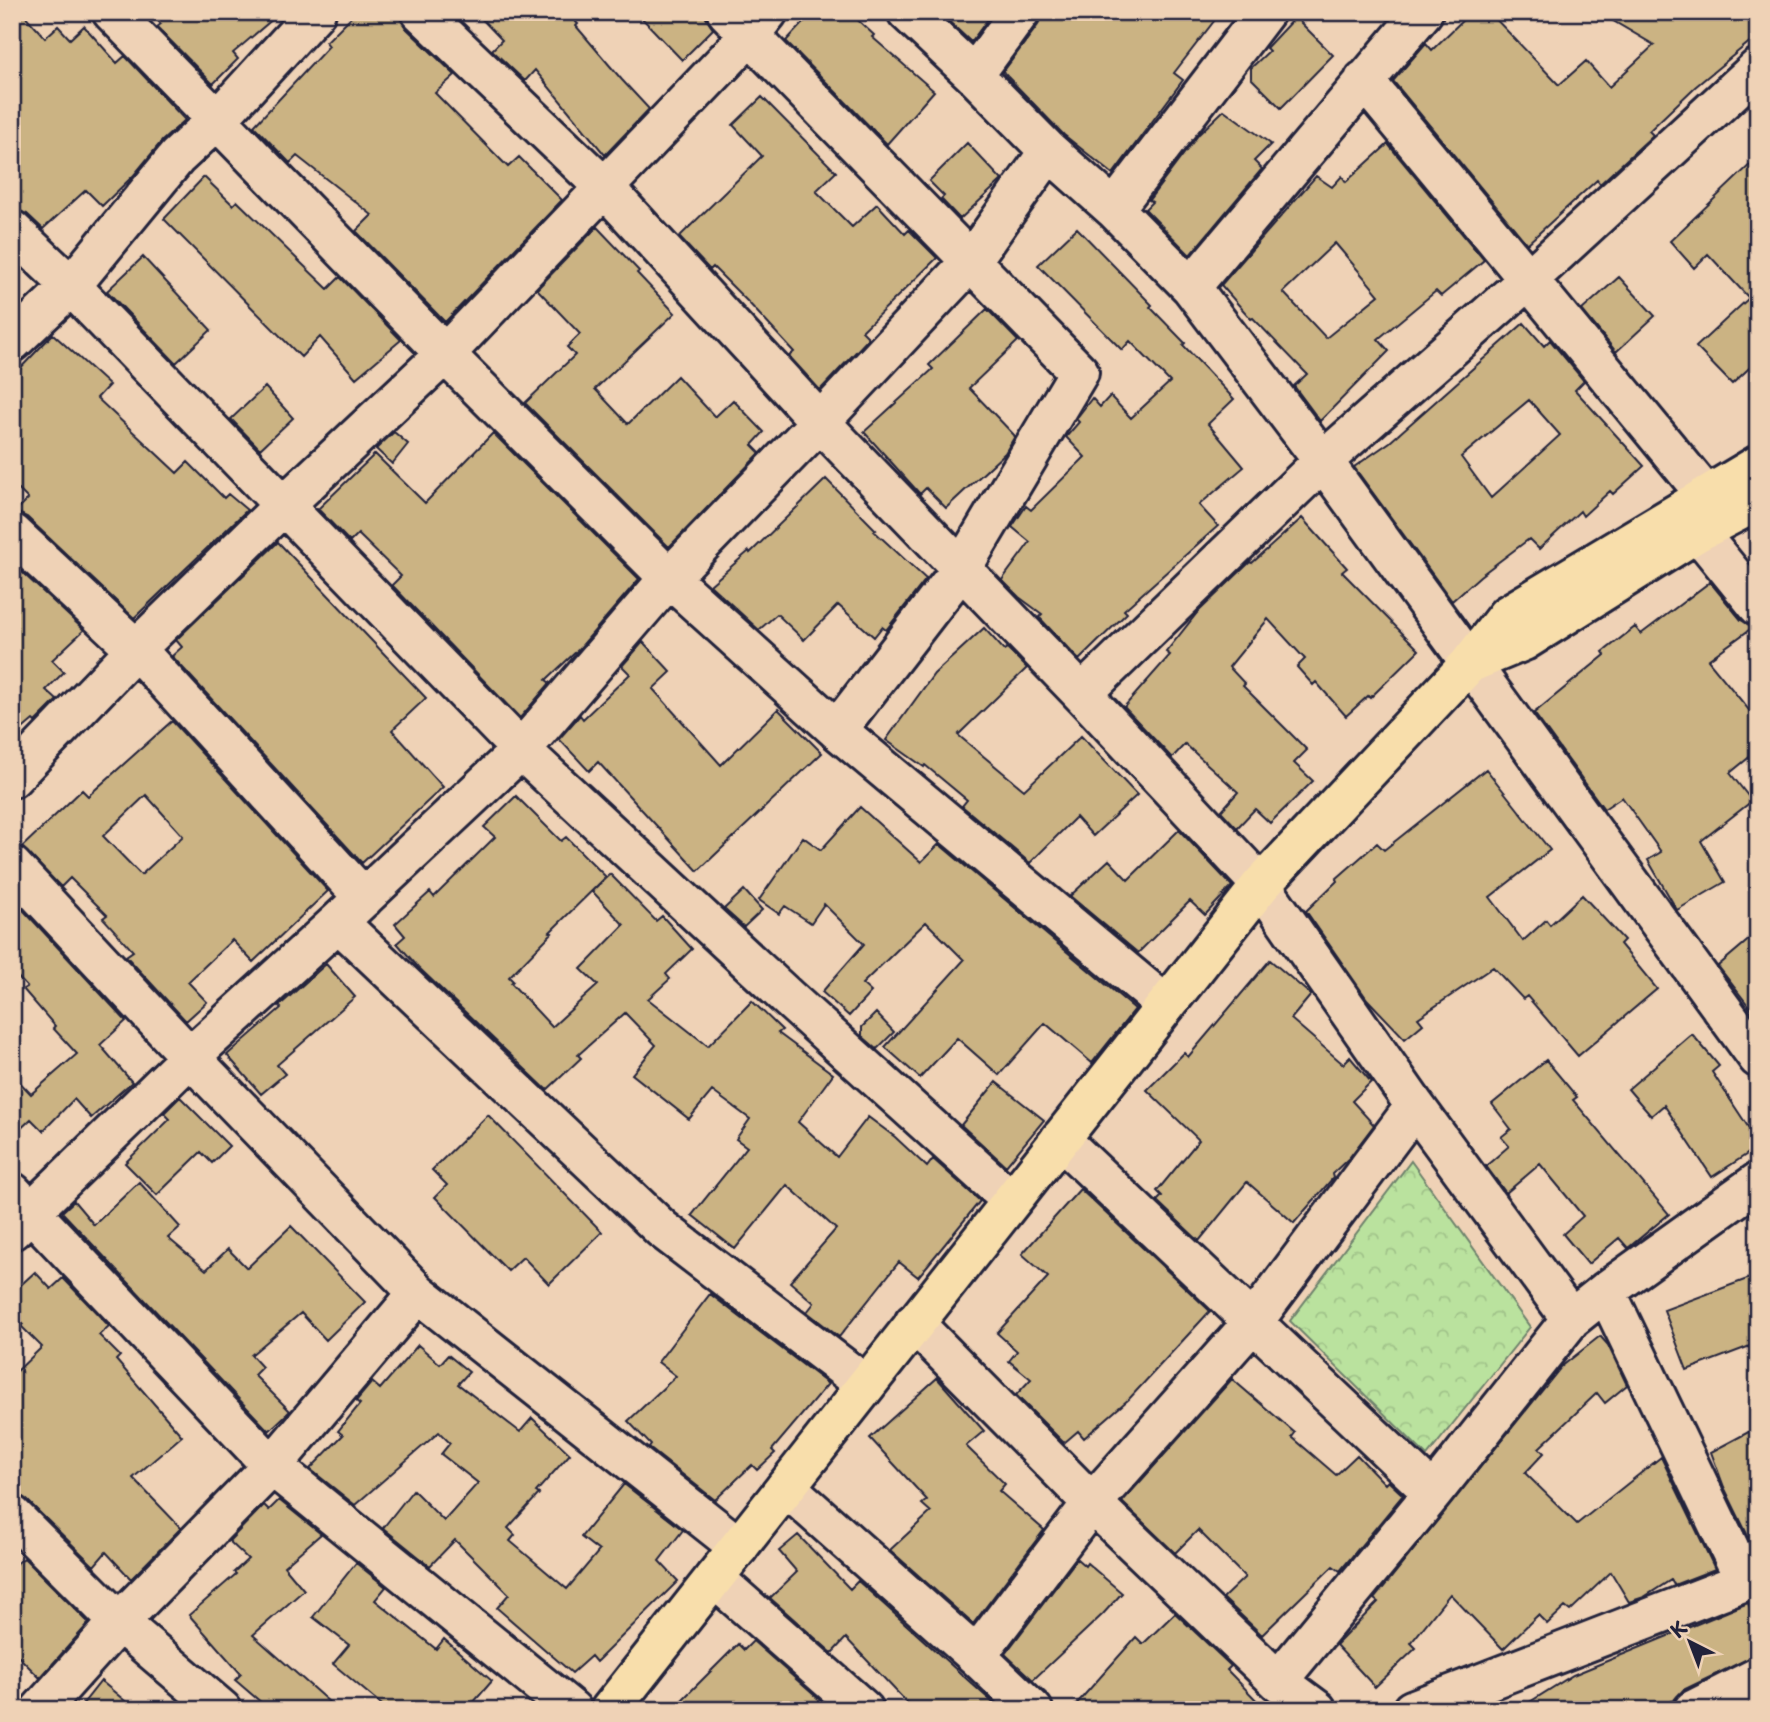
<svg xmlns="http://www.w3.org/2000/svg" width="1770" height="1722" viewBox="0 0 1770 1722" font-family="'Playpen Sans',sans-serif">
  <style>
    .park { fill: url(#park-crowns); stroke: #6e826c; stroke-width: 2 }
    .building { fill: #cbb383; stroke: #22223b; stroke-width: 2; fill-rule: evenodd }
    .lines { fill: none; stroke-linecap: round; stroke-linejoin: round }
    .minor-casing { stroke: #22223b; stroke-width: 44 }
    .major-casing { stroke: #22223b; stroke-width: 44 }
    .minor { stroke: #efd2b6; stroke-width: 38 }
    .major { stroke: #f8deab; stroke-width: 38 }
  </style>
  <defs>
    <pattern id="park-crowns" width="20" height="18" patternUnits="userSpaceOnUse" patternTransform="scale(1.75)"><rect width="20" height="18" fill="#bae29e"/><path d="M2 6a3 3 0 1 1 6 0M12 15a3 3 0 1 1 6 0" fill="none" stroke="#a0c289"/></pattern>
  </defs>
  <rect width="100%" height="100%" fill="#efd2b6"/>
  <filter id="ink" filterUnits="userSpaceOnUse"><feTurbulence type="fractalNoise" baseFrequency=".0143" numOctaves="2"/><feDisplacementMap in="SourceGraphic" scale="14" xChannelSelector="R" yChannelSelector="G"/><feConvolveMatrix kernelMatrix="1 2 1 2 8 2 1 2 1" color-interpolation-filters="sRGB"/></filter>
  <g filter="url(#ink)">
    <path class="park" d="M1411,1161L1530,1327L1427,1456L1290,1321Z"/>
    <path class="building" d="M12,12H22L45,38L58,26L70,39L84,26L117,63L125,56L185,120L162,141L134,175L102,206L86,190L43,229L27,214L12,209Z
      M149,12H281L233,53L238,59L213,84L157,27L161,24Z
      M356,12H400V19L406,28L455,75L435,93L508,167L519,157L562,200L445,322L356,231L372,215L297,156L290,163L254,126L329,46L326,42Z
      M475,12H566L578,24L576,26L622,80L649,109L605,155L535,70L525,81L492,50L502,40Z
      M636,12H706V18L713,29L682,60Z
      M813,12H849L874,35L872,37L934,91L887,144L786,41Z
      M939,12H993L971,42Z
      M1042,12H1221L1174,73L1183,80L1113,174L1064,135L1003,72L1038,25Z
      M1471,12H1489L1559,85L1586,61L1609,87L1654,45L1598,12H1758V35L1695,87L1649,131L1653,135L1600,184L1597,180L1527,244L1393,81L1426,43L1432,50Z
      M1295,17L1333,55L1281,108L1251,78V68L1269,51L1266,48Z
      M762,97L836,172L816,191L852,227L877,204L905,234L909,230L937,258L862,331L869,338L820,390L789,356L794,352L748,302L713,267L710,270L679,237L762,156L733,125Z
      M1224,110L1271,144L1254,161L1262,169L1190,255L1145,209L1152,202L1149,200L1199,134Z
      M967,143L1002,180L960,219L941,199L944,196L929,181Z
      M1388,144L1484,260L1441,296L1436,291L1378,339L1389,351L1320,421L1294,386L1307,374L1253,318L1251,319L1221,285L1316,176L1332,187L1342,176L1346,182ZM1335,243L1379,295L1326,338L1283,292Z
      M1758,157V360L1732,384L1696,347L1749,298L1708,254L1694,268L1670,241Z
      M204,177L233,205L237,201L328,289L340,277L401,340L356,378L320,337L301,357L164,219Z
      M597,227L639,271L637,273L675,313L595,389L628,424L677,376L715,417L733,400L764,432L752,445L760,453L669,547L525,403L575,355L567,347L580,334L537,289Z
      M1077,228L1152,305L1150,307L1185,343L1183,345L1234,399L1208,424L1244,467L1199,505L1218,526L1124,610L1127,613L1079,660L1039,617L1042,614L1019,597L1002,580L1030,542L1012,527L1026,506L1031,510L1085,457L1066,437L1079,422L1076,419L1092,398L1100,407L1110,396L1131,418L1170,382L1130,341L1122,350L1038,265Z
      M143,257L211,330L176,363L107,291Z
      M1619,277L1655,316L1616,352L1582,310Z
      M987,309L1018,341L969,388L1015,436L1005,453L946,508L926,488L920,494L864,432L933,369L929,365Z
      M1524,323L1544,346L1550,340L1584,381L1575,390L1644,466L1613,494L1610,491L1583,516L1580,511L1539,549L1529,539L1480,576L1452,601L1354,467L1390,442ZM1529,400L1560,435L1491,498L1461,457Z
      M53,334L109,385L97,398L177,473L188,462L224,498L228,494L247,510L134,618L27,517L15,512L28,499L12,483V377Z
      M265,387L293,418L260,449L231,419Z
      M394,432L408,444L392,464L376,449Z
      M493,433L639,579L579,649L546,680L550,683L520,718L392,585L401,576L358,534L350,542L318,509L375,454L425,503Z
      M826,479L876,530L874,531L926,579L886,630L882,627L874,637L838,605L804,640L777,614L759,630L710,585L749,551L750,553Z
      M1302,518L1347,568L1342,572L1419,650L1370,698L1368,696L1346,716L1316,682L1313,685L1297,667L1305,659L1268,619L1229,667L1245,684L1243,686L1307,750L1294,763L1313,781L1270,823L1255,809L1237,828L1221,811L1238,792L1185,744L1172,758L1124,707L1170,655L1166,652L1197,613L1250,562L1252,563Z
      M278,542L426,698L392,730L443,787L362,863L172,656L182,647L176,640Z
      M12,563L84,630L52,660L64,672L46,690L57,700L35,722L33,720L12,738Z
      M1710,582L1741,620L1753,627L1708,660L1758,721V750L1730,773L1752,801L1701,841L1725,882L1677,910L1648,860L1661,852L1622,797L1604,809L1534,713L1605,655L1603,652L1635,627L1641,634Z
      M984,628L1004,650L1007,648L1027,668L958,735L1024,790L1081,736L1137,795L1093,836L1076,817L1030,863L962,806L967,800L925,765L924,767L886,740L934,674Z
      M643,642L671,672L653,689L721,765L778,709L822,753L698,871L598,762L589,771L559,739L580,715L583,719L630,674L622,666Z
      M172,721L328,891L253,962L232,940L188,982L207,1002L186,1021L126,956L133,951L103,918L107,915L70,878L61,887L22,847L82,790L88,796ZM146,795L183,836L141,875L103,836Z
      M1486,769L1550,850L1490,897L1523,941L1546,920L1550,925L1582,895L1624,940L1620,944L1657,989L1578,1056L1527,996L1523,999L1493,967L1418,1018L1423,1024L1405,1039L1367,999L1306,911L1337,881L1336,879L1377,843L1384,850Z
      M516,796L561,841L566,837L606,877L550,932L552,933L509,977L513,981L511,983L552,1027L598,985L581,969L624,925L592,891L610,874L656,921L662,916L692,949L666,974L670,979L648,999L708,1046L752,1001L782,1030L778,1033L833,1074L798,1122L837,1157L868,1117L895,1137L927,1167L933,1159L980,1201L918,1277L899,1262L839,1337L807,1312L814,1303L790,1282L836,1229L787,1185L735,1249L692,1215L747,1147L736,1139L750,1119L712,1091L689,1119L632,1074L656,1045L625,1013L578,1055L581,1058L547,1090L418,967L397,943L405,936L395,924L430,892L434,897L495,837L484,827Z
      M860,807L921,862L939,844L1135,1009L1092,1063L1045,1023L999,1075L957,1038L920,1078L885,1047L964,960L926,922L862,984L871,992L849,1016L822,992L864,944L824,904L811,923L785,906L779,914L759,900L803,837L821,850Z
      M1179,830L1232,886L1205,915L1190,901L1138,953L1070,896L1109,860L1128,880Z
      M744,890L762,910L744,927L724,909Z
      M12,898L126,1021L100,1045L132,1082L91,1118L74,1099L43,1131L31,1119L12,1137V1074L31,1094L77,1054L53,1028L55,1026L23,989L27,987L12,971Z
      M1758,932V1018L1718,966Z
      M1270,960L1311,995L1291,1019L1343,1064L1350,1057L1371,1082L1352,1101L1374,1125L1349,1158L1332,1174L1333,1178L1294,1223L1247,1182L1199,1241L1157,1201L1162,1196L1157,1191L1199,1140L1147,1090L1184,1053L1188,1057Z
      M326,964L355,997L277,1065L285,1074L261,1094L227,1055L281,1008L279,1006Z
      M876,1013L894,1032L877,1049L862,1036V1027Z
      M1692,1034L1719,1066L1712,1072L1758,1142V1147L1712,1177L1664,1105L1651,1116L1628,1089Z
      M1546,1060L1577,1097L1573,1100L1669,1214L1628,1248L1619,1238L1588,1264L1563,1234L1583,1216L1540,1164L1506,1193L1486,1166L1509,1146L1501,1137L1511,1129L1492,1104Z
      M996,1082L1044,1120L1006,1166L961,1125Z
      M180,1097L229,1146L212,1163L201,1152L157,1195L125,1163L170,1119L164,1113Z
      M488,1115L602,1232L549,1284L523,1257L508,1271L435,1197L447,1185L432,1170Z
      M139,1182L180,1227L168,1238L206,1270L228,1249L247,1268L291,1226L365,1302L326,1340L301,1313L251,1355L262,1367L254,1375L290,1411L269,1431L62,1212L74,1201L94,1225Z
      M1080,1189L1210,1311L1129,1399L1084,1438L1078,1431L1064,1443L1016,1395L1031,1379L1009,1361L1017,1351L997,1333L1048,1277L1022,1254Z
      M35,1272L51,1289L63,1278L109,1326L99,1335L120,1356L116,1360L182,1436L133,1478L181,1528L131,1579L106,1552L94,1566L27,1500L18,1494H12V1376L42,1347L21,1326L23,1324L12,1312V1293Z
      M1758,1275V1343L1687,1370L1664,1310Z
      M710,1294L828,1384L772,1450L775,1453L757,1470L752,1465L715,1500L649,1448L651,1445L628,1421L676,1376L658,1362Z
      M1600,1336L1608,1345L1627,1385L1605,1403L1597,1393L1539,1448L1544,1453L1525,1473L1577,1524L1661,1457L1715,1569L1674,1585L1671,1580L1644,1597L1629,1602L1611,1572L1570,1611L1565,1607L1547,1624L1538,1615L1503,1649L1450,1594L1411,1643L1416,1648L1375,1687L1336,1645L1378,1602L1374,1599L1561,1367Z
      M418,1345L440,1364L448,1355L469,1372L458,1384L520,1432L532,1418L570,1454L536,1492L539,1494L508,1528L515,1535L510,1541L567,1589L599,1551L581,1537L624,1484L683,1530L659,1561L678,1581L596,1662L591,1656L572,1673L497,1608L509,1594L455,1540L430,1566L383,1528L413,1490L444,1521L478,1483L441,1454L450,1443L439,1432L355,1505L310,1469L343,1435L338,1431L360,1404L356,1401L372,1382L380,1389Z
      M937,1378L984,1431L966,1446L1005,1484L999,1491L1044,1530L973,1624L890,1550L931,1512L922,1504L927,1500L870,1438Z
      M1232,1379L1295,1433L1292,1437L1336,1475L1357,1455L1385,1484L1388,1481L1403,1495L1340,1571L1333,1566L1262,1635L1223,1598L1245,1577L1198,1530L1175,1553L1122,1502Z
      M1758,1427V1533L1749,1538L1724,1487L1711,1452Z
      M279,1500L321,1534L284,1566L304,1590L253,1635L338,1710H270L235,1680L241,1674L189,1615L236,1574L234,1572L248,1559L229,1541L264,1505L269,1510Z
      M798,1535L850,1589L858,1581L1001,1710H914L846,1638L832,1653L770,1598L797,1572L779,1551Z
      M24,1558L89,1623L40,1678L12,1650V1567Z
      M1077,1559L1085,1566L1087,1563L1122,1593L1103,1614L1033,1680L1005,1654Z
      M356,1563L386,1587L375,1600L436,1649L444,1639L492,1681L467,1710H388L333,1664L349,1645L313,1617Z
      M1748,1603L1758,1624V1654L1683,1690L1674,1700L1651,1710H1517L1573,1675Z
      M1175,1613L1231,1666L1227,1670L1266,1710H1071L1136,1637L1143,1644Z
      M753,1641L831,1710H672L738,1644L744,1650Z
      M101,1681L136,1710H78Z"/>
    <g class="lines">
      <g class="minor-casing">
        <path id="minor" d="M112,12L445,354L669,578L837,730L1166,1005
          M421,12L605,188L820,422L1082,694L1261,885L1415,1106L1571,1319
          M727,12L1079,372L962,568L837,730
          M907,12L974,75L1049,151L1114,209L1191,287L1323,461L1758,1058
          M974,75L1020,12
          M1364,80L1706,495
          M1114,209L1265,12
          M12,230L71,286L521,750L788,998L1011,1200
          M1191,287L1423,12
          M12,342L71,286L177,157L217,120L316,12
          M1698,532L1758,606
          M12,533L136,649L364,898
          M1082,694L1323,461L1529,279L1758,68
          M12,778L136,649L283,506L445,354L749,36L768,12
          M12,866L190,1057L418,1293L272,1466L119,1622L40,1710
          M338,922L662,1229L866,1385
          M1060,1139L1433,1493
          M12,1192L272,1466L572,1710
          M12,1230L190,1057L338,922L521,750L669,578L820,422L971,261L1049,151
          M1606,1291L1745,1581
          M418,1293L739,1547
          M914,1323L1092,1503L1278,1681L1317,1710
          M786,1487L976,1656L1033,1710
          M12,1515L119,1622L222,1710
          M714,1578L864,1710
          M976,1656L1092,1503L1254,1321L1415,1106
          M1278,1681L1433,1493L1571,1319L1606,1291L1758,1182
          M1412,1710L1758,1576
          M1693,1710L1758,1677"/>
      </g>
      <g class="major-casing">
        <path id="major" d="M1471,663L1524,641L1698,532L1758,501
          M610,1710L1261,885L1469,664L1507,615L1758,465"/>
      </g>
      <use href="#minor" class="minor"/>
      <use href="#major" class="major"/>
    </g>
  </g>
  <rect width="1770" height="1722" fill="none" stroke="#efd2b6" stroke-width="42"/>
  <rect x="21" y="21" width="1728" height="1680" fill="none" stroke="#22223b" stroke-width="2.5" filter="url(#ink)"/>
  <g transform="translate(1690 1642) rotate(318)" stroke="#efd2b6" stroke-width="5" paint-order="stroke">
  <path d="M0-5L12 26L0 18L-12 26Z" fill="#22223b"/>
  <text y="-10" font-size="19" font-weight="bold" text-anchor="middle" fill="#22223b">K</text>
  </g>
</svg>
